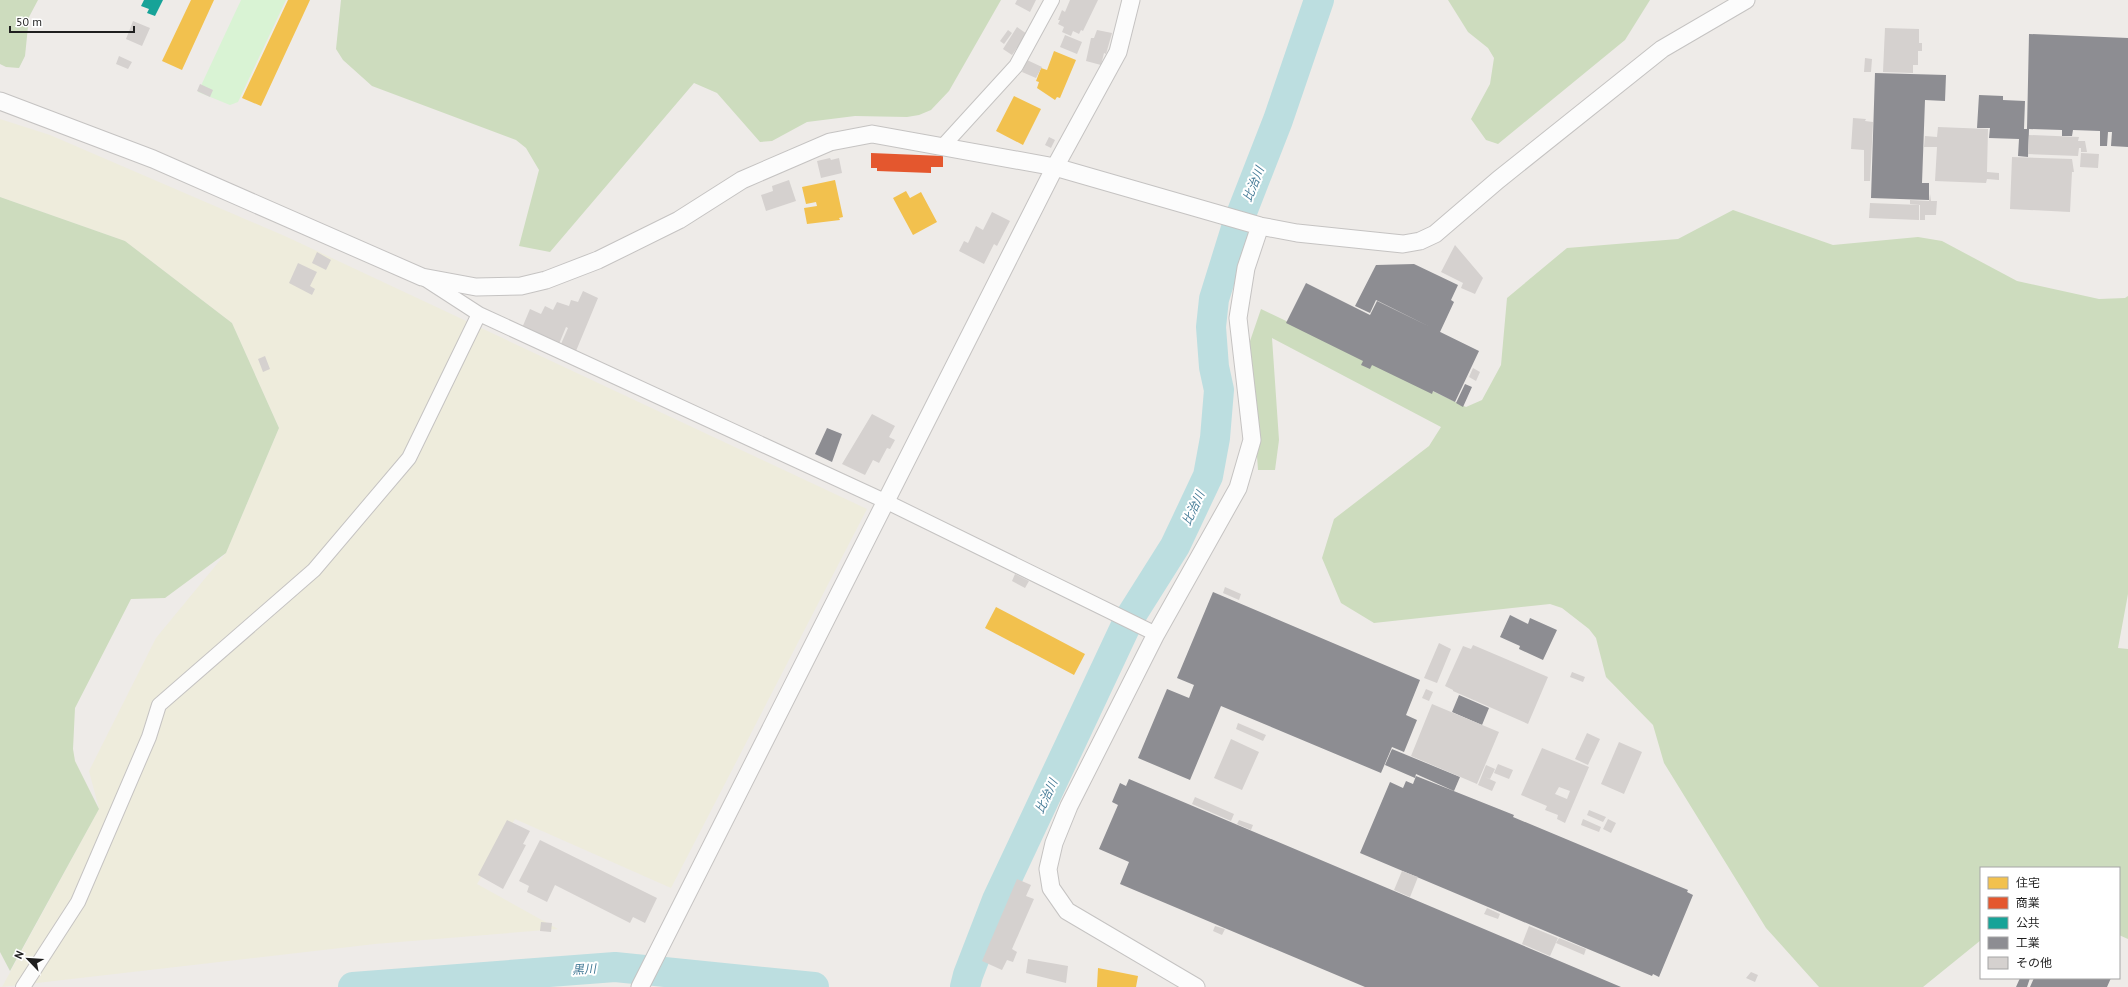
<svg xmlns="http://www.w3.org/2000/svg" width="2128" height="987" viewBox="0 0 2128 987" font-family="'PT Sans','Noto Sans JP',sans-serif">
  <style>
    .farmland { fill: #eeecdc }
    .forest { fill: #cddcbe }
    .park { fill: #d9f3d4 }
    .homes { fill: #f2c14e }
    .shops { fill: #e4572e }
    .public { fill: #17a398 }
    .industry { fill: #8d8d92 }
    .lines { fill: none; stroke-linecap: round; stroke-linejoin: round }
    .river { stroke: #bcdee0; stroke-width: 30 }
    .building { fill: #d5d1cf; fill-rule: evenodd }
    .minor-casing { stroke: #c5c3c2; stroke-width: 16 }
    .tertiary-casing { stroke: #c5c3c2; stroke-width: 19 }
    .minor { stroke: #fcfcfc; stroke-width: 14 }
    .tertiary { stroke: #fcfcfc; stroke-width: 17 }
    .labels { text-anchor: middle; dominant-baseline: central; stroke-width: 4; stroke-linejoin: round; paint-order: stroke }
    .water-label { font-size: 12px; font-style: italic; fill: #447a96; stroke: #fff }
  </style>
  <rect width="100%" height="100%" fill="#eeebe8"/>
  <path class="farmland" d="M0,119L50,135L287,237L867,509L671,888L515,819L477,884L558,929L375,944L2,987L99,809L89,771L156,638L226,553L279,428L232,323L125,241L0,197Z"/>
  <path class="forest" d="M0,0H38L29,17L25,56L19,68L6,67L0,64Z
    M341,0H1001L949,91L931,110L919,115L907,117L855,116L807,122L772,141L760,142L717,93L694,83L550,252L519,246L539,170L526,148L516,140L372,86L343,60L336,49Z
    M1448,0H1650L1625,40L1498,144L1486,140L1471,119L1490,84L1494,58L1488,48L1468,32Z
    M0,197L125,241L232,323L279,428L226,553L165,598L131,599L75,708L73,749L75,761L99,809L10,971L0,952Z
    M1733,210L1833,245L1918,237L1942,241L2017,281L2099,299L2125,298L2128,296V594L2118,648L2128,649V939L2119,935V868H1981V940L1923,987H1819L1766,928L1664,763L1653,725L1606,677L1596,638L1589,629L1562,608L1550,604L1374,623L1341,603L1322,558L1334,519L1429,446L1441,427L1272,338L1279,440L1275,470H1258L1249,344L1261,309L1466,407L1482,400L1501,365L1507,298L1567,248L1678,239Z"/>
  <path class="park" d="M241,0H286L238,102L230,105L198,92Z"/>
  <path class="homes" d="M191,0H214L182,70L162,61Z
    M288,0H310L261,106L242,98Z
    M1054,51L1076,60L1060,98L1057,97L1055,100L1037,88L1039,82L1036,81L1041,68L1047,70Z
    M1014,96L1041,109L1023,145L996,131Z
    M835,180L843,217L839,218L840,220L807,224L804,208L817,206L816,202L806,204L802,187Z
    M906,191L910,198L921,192L937,222L913,235L893,198Z
    M996,607L1085,654L1074,675L985,628Z
    M1098,968L1138,976L1136,987H1097Z"/>
  <path class="shops" d="M871,153L943,156V167H931V173L877,171V168H871Z"/>
  <path class="public" d="M144,0H163L155,16L147,13L149,9L141,6Z"/>
  <path class="industry" d="M2029,34L2128,38V147L2111,146L2112,132H2108L2107,146H2100V131L2073,130L2072,136H2062V130L2029,129L2028,157L2018,156L2019,139L1989,138L1990,128H1977L1979,95L2003,96V100L2025,101L2024,129H2027Z
    M1875,73L1946,75L1945,101L1925,100L1922,183H1929V200L1871,198Z
    M1414,264L1458,285L1451,300L1454,302L1440,332L1376,300L1370,313L1355,306L1376,265Z
    M1306,283L1370,315L1377,301L1479,351L1455,402L1433,391L1432,394L1372,365L1370,369L1361,365L1363,361L1286,323Z
    M1465,384L1472,387L1463,407L1456,403Z
    M827,428L842,434L832,462L815,454Z
    M1213,592L1420,680L1406,715L1417,720L1404,752L1392,747L1381,773L1221,706L1190,780L1138,758L1167,689L1189,698L1194,685L1177,678Z
    M1510,615L1528,624L1530,618L1557,630L1543,660L1519,649L1520,646L1500,637Z
    M1459,695L1489,708L1482,725L1452,712Z
    M1392,749L1460,777L1454,791L1416,774L1415,778L1385,765Z
    M1416,776L1514,815L1513,817L1688,890L1687,892L1693,895L1659,977L1653,974L1652,976L1360,853L1390,782L1403,788L1406,781L1413,784Z
    M1129,779L1621,987H1365L1120,884L1129,862L1099,849L1118,805L1112,802L1120,783L1126,786Z
    M2020,978H2030L2027,987H2016Z
    M2034,978H2111L2107,987H2030Z"/>
  <g class="lines">
    <path class="river" d="M353,987L615,967L814,987
      M965,987L968,975L997,900L1129,619L1175,546L1208,476L1215,438L1219,390L1214,367L1211,327L1214,299L1237,225L1278,120L1319,0"/>
  </g>
  <path class="building" d="M1017,0H1036L1030,12L1015,4Z
    M1070,0H1098L1083,31L1081,30L1079,34L1073,31L1071,36L1062,32L1064,27L1058,24L1060,20H1058L1062,10L1065,12Z
    M133,21L150,28L142,46L126,39Z
    M1017,27L1027,34L1012,55L1003,49Z
    M1885,28L1919,29V43H1922V51H1918V65H1913V73L1883,72Z
    M1008,30L1012,33L1004,44L1000,41Z
    M1097,30L1112,33L1106,54L1104,53L1101,65L1086,61L1091,38H1094Z
    M1065,35L1082,42L1077,54L1060,47Z
    M119,56L132,62L128,69L116,64Z
    M1865,58L1872,59L1871,72H1864Z
    M1027,60L1042,67L1036,78L1022,72Z
    M200,84L213,90L210,97L197,91Z
    M1853,118L1866,119L1865,121L1873,122L1870,181H1864V150L1851,149Z
    M1938,127L1988,129L1987,172L1999,173V180L1987,179L1986,183L1935,181L1937,147H1924L1925,136L1937,137Z
    M2029,135L2079,137L2078,141H2085L2087,152H2081V148H2079L2078,156L2028,154Z
    M1049,137L1055,140L1051,148L1045,145Z
    M2081,153L2099,154L2098,168L2080,167Z
    M2012,157L2072,159L2074,172H2072L2070,212L2010,209Z
    M830,158L831,160L839,158L842,173L821,178L817,161Z
    M789,180L796,201L766,211L761,195L773,191L772,186Z
    M1930,194L1931,201H1937L1936,215H1925V220H1920V205L1910,204V200L1929,201Z
    M1870,203L1919,205V220L1869,218Z
    M992,212L1010,221L997,246L994,244L984,264L959,251L964,241L968,243L976,226L983,230Z
    M1455,245L1483,278L1475,294L1461,288L1463,283L1441,272Z
    M317,252L331,260L326,270L312,263Z
    M298,263L317,272L310,286L315,289L312,295L289,283Z
    M583,291L598,298L576,351L561,344L568,328L566,327L559,344L522,328L530,309L541,314L545,306L553,310L557,302L569,306L571,300L578,302Z
    M265,356L270,369L263,372L258,359Z
    M1473,368L1480,372L1476,381L1469,377Z
    M872,414L895,426L889,437L895,440L890,449L887,448L879,463L873,460L865,475L842,464Z
    M1015,574L1029,581L1025,588L1012,581Z
    M1225,587L1241,594L1239,600L1223,593Z
    M1439,643L1451,649L1437,683L1424,678Z
    M1473,645L1548,677L1528,724L1453,691V690L1445,686L1463,646L1471,649Z
    M1572,672L1585,677L1583,682L1570,677Z
    M1426,689L1433,692L1429,701L1422,698Z
    M1432,704L1499,732L1477,784L1411,756Z
    M1238,723L1266,735L1263,741L1236,729Z
    M1587,733L1600,739L1588,765L1575,759Z
    M1231,739L1259,752L1242,790L1214,778Z
    M1619,742L1642,752L1624,794L1601,784Z
    M1542,748L1589,767L1565,823L1557,819L1558,815L1545,810L1547,806L1521,795ZM1559,787L1570,791L1567,799L1555,794Z
    M1498,764L1513,770L1509,779L1494,773Z
    M1486,765L1495,769L1490,779L1485,777L1496,782L1492,791L1478,785Z
    M1195,797L1234,814L1231,821L1192,804Z
    M1589,810L1606,817L1603,822L1587,815Z
    M1583,819L1601,827L1599,832L1581,825Z
    M1608,819L1616,823L1611,833L1603,829Z
    M507,820L530,831L523,844L526,845L503,889L478,875Z
    M1239,820L1253,825L1251,830L1237,824Z
    M540,840L657,898L645,923L633,917L630,923L555,885L547,902L527,892L529,886L519,881Z
    M1402,871L1418,877L1410,897L1394,890Z
    M1017,879L1031,885L1026,896L1034,899L1012,949L1017,952L1013,962L1007,960L1002,970L982,961Z
    M1487,908L1500,914L1498,919L1484,914Z
    M541,922L552,923L551,932L540,931Z
    M1215,926L1225,929L1222,935L1213,931Z
    M1529,926L1558,938L1550,956L1522,944Z
    M1559,938L1586,949L1584,955L1556,943Z
    M1028,959L1068,966L1066,983L1026,973Z
    M1751,972L1758,975L1755,982L1746,978Z"/>
  <g class="lines">
    <g class="minor-casing">
      <path id="minor" d="M943,146L1016,66L1052,0
        M425,279L479,314L887,502L1156,634
        M23,987L78,902L149,737L159,705L314,570L409,458L479,314"/>
    </g>
    <g class="tertiary-casing">
      <path id="tertiary" d="M0,101L153,159L422,277L476,287L521,286L546,280L598,260L679,220L742,180L830,142L872,134L1055,167L1260,226L1297,233L1403,244L1420,241L1435,234L1498,180L1662,49L1746,0
        M640,987L1055,167L1118,52L1131,0
        M1196,987L1067,911L1051,888L1048,869L1054,843L1069,806L1156,634L1238,488L1252,440L1238,318L1246,268L1260,226"/>
    </g>
    <use href="#minor" class="minor"/>
    <use href="#tertiary" class="tertiary"/>
  </g>
  <g class="labels">
    <g class="water-label">
      <text transform="translate(1253 184) rotate(-68)">比治川</text>
      <text transform="translate(1193 508) rotate(-65)">比治川</text>
      <text transform="translate(1046 796) rotate(-65)">比治川</text>
      <text transform="translate(584 969) rotate(-4)">黒川</text>
    </g>
  </g>
  <rect x="1980" y="867" width="140" height="112" fill="#ffffff" stroke="#a5a5a5"/>
  <rect x="1988" y="877" width="20" height="12" fill="#f2c14e" stroke="#a5a5a5"/>
  <text x="2016" y="887" font-size="12" fill="#1f1f1f">住宅</text>
  <rect x="1988" y="897" width="20" height="12" fill="#e4572e" stroke="#a5a5a5"/>
  <text x="2016" y="907" font-size="12" fill="#1f1f1f">商業</text>
  <rect x="1988" y="917" width="20" height="12" fill="#17a398" stroke="#a5a5a5"/>
  <text x="2016" y="927" font-size="12" fill="#1f1f1f">公共</text>
  <rect x="1988" y="937" width="20" height="12" fill="#8d8d92" stroke="#a5a5a5"/>
  <text x="2016" y="947" font-size="12" fill="#1f1f1f">工業</text>
  <rect x="1988" y="957" width="20" height="12" fill="#d5d1cf" stroke="#a5a5a5"/>
  <text x="2016" y="967" font-size="12" fill="#1f1f1f">その他</text>
  <g transform="translate(28 959) rotate(295)" stroke="#ffffff" stroke-width="3" paint-order="stroke">
  <path d="M0-3L7 15L0 10L-7 15Z" fill="#1f1f1f"/>
  <text y="-6" font-size="11" font-weight="bold" text-anchor="middle" fill="#1f1f1f">N</text>
  </g>
  <path d="M10 26v6h124v-6" fill="none" stroke="#1f1f1f" stroke-width="2"/>
  <text x="16" y="26" font-size="12" fill="#1f1f1f" stroke="#ffffff" stroke-width="3" paint-order="stroke">50 m</text>
</svg>
